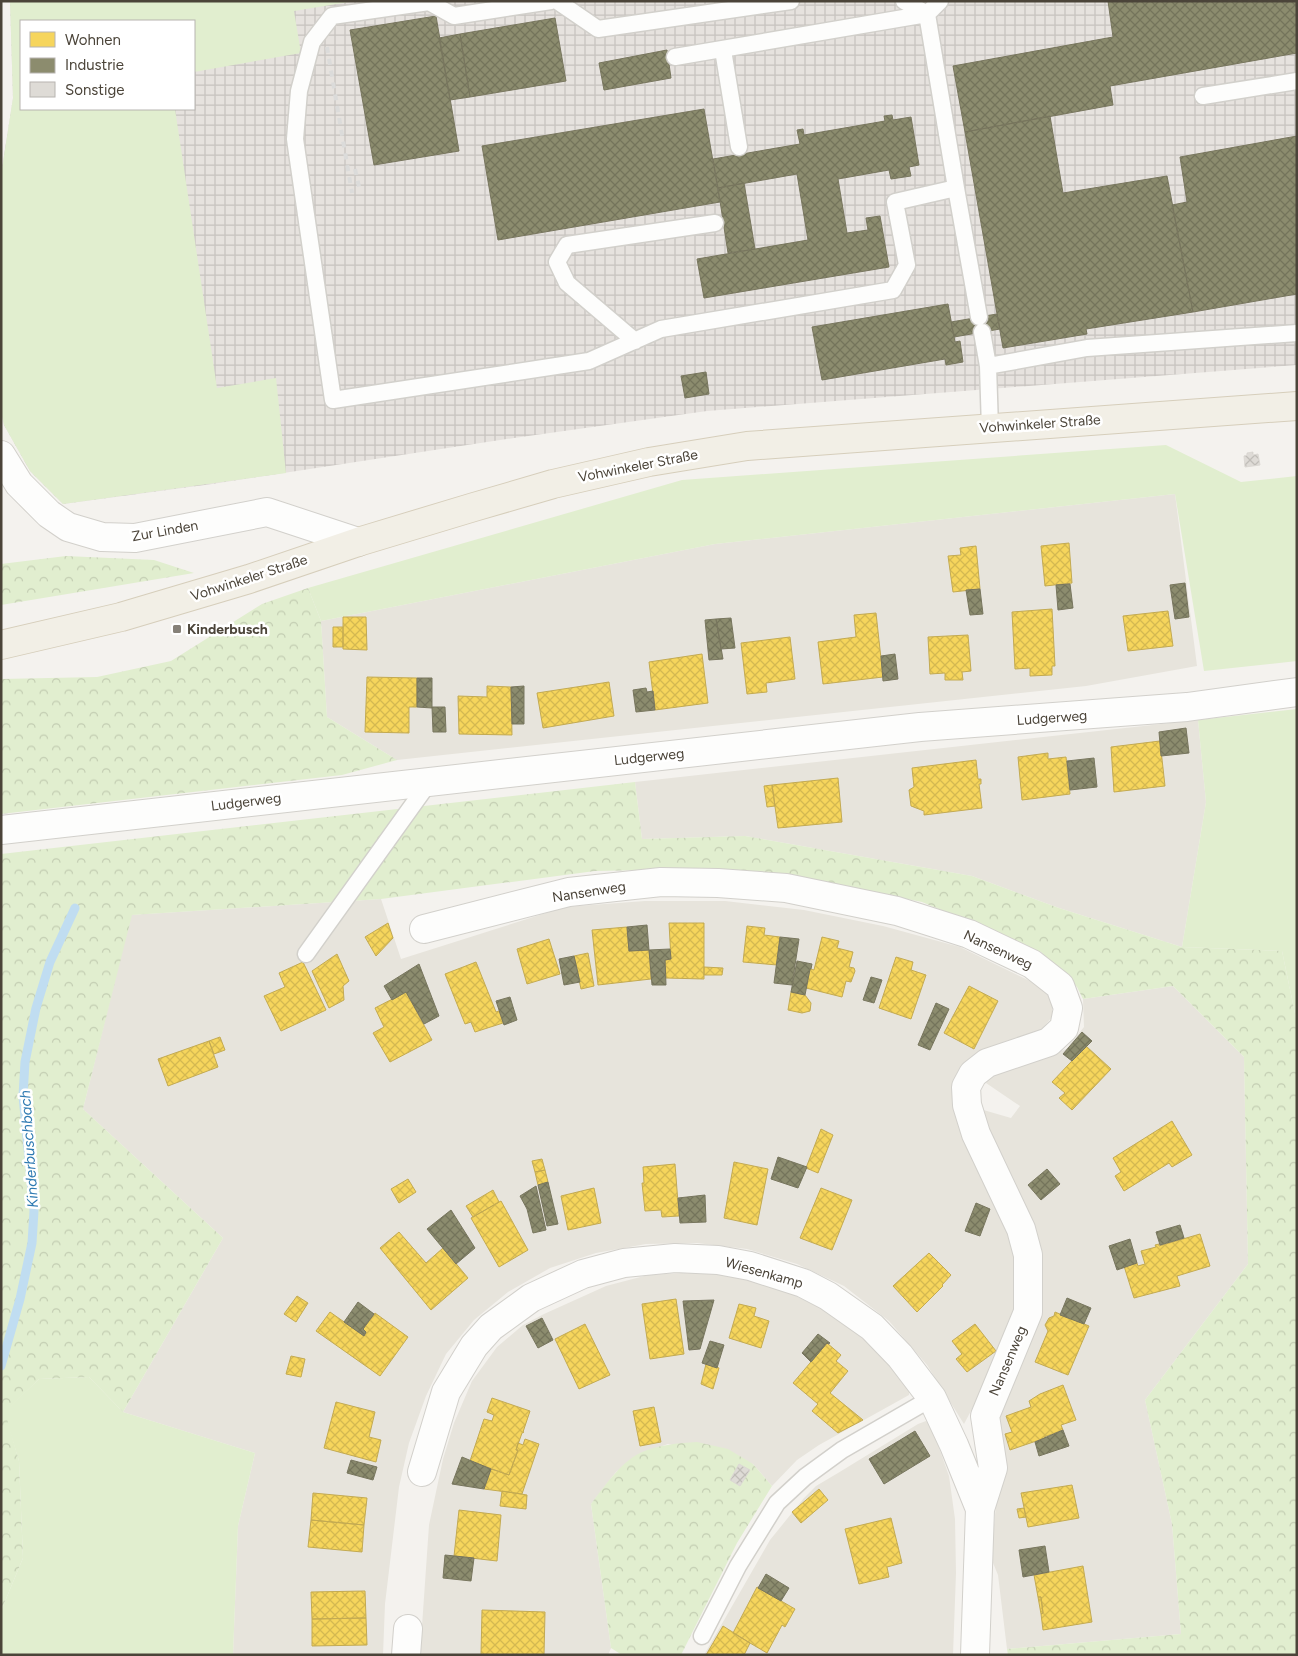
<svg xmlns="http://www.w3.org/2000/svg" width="1298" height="1656" viewBox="0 0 1298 1656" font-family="Figtree,sans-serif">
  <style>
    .residential { fill: #e7e4dc }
    .industrial { fill: url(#industrial-grid); fill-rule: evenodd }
    .green { fill: #e1eecf }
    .forest { fill: url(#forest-crowns) }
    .homes { fill: url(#homes-cross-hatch); stroke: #c3aa52 }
    .industry { fill: url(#industry-cross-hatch); stroke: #78765e }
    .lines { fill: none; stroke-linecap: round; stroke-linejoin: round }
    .stream { stroke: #c0ddf1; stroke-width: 9 }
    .building { fill: url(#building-cross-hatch); stroke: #dcd9d4 }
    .service-casing { stroke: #d2d0cb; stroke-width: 19 }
    .minor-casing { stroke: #d2d0cb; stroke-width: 30 }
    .tertiary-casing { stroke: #d2d0cb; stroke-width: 30 }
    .primary-casing { stroke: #d6cebb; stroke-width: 30 }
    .service { stroke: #fdfdfc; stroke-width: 16 }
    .minor { stroke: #fdfdfc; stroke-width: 28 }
    .tertiary { stroke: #fdfdfc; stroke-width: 28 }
    .primary { stroke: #f2efe6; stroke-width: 28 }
    .rail { stroke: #dbdbda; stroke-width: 4; stroke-dasharray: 6 6; stroke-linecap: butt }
    .poi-dot { fill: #868178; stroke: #fff; stroke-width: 2 }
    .labels { text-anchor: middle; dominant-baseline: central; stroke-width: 5; stroke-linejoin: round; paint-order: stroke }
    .street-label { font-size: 14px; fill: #4b4439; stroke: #fff }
    .poi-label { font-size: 14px; font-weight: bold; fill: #4b4439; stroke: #fff; text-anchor: start }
    .water-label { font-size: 15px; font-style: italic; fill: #2e7ab2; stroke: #fff }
  </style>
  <defs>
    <pattern id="industrial-grid" width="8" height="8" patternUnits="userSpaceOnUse" patternTransform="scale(1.25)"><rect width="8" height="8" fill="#e6e2de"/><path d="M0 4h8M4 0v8" fill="none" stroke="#c7c3bf"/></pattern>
    <pattern id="forest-crowns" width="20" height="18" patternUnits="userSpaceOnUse" patternTransform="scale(1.25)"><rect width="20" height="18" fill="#e1eecf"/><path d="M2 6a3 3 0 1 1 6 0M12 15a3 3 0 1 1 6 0" fill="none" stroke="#c3cdb2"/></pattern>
    <pattern id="homes-cross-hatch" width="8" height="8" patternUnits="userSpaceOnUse" patternTransform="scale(1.25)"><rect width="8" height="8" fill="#f6d55c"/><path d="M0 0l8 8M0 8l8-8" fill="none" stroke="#d4b851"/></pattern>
    <pattern id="industry-cross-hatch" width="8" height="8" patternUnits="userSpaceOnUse" patternTransform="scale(1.25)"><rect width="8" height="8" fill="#8c8c6e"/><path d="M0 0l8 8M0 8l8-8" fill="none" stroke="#74745b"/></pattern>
    <pattern id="building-cross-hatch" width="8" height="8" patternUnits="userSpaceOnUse" patternTransform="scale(1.25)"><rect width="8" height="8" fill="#dedbd6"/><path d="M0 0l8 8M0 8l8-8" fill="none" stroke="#c0bdb8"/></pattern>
  </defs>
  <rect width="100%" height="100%" fill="#f4f2ee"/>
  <path class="residential" d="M1175,494L1197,666L1086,686L397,760L327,717L321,621L715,544Z
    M1198,720L1206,802L1182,947L1059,908L972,876L745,836L642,839L635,782Z
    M381,899L401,959L565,907L645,901H725L804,910L883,926L960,947L1030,981L1052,998V1017L1038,1034L986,1051L960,1068L952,1098L974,1154L1010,1229L1017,1254V1310L991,1373L964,1424L927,1365L889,1321L844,1286L797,1264L747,1249L697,1243L646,1244L596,1253L550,1268L508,1292L474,1320L446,1354L426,1396L409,1443L399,1487L385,1604L383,1655H233L238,1526L255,1453L123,1412L223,1238L83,1109L131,915Z
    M1173,986L1244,1057L1248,1264L1145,1400L1172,1524L1181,1634L1007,1649L998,1575L991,1558L999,1473L995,1426L1034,1331L980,1118V1109L1011,1118L1020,1106L986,1083L993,1072L1041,1059L1066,1049L1084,1027L1083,999Z
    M682,1273L719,1274L756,1282L786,1291L822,1309L856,1332L883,1358L909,1390V1395L819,1445L797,1460L772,1486L753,1464L668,1444L639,1454L616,1472L591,1504L611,1648L608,1655H420L429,1525L443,1459L454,1423L472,1381L497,1347L523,1325L544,1314L606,1286L648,1275Z
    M926,1421L931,1425L949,1476L955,1519L956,1573L953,1655H704L770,1540L804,1498L816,1486L838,1473L918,1424Z"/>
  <path class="industrial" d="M10,1H1297V365L707,411L514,438L212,484L63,504L30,471L4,425L1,412V175L13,98ZM21,21H194V109H21Z"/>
  <path class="green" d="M10,1H355L294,11L301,53L194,72V21H21V109H175L217,388L276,378L286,473L63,504L30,471L4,425L1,412V175L13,98Z
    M1166,445L1241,482L1297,476V661L1204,671L1175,494L715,544L321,621L308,588L682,480Z
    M1297,709V1023L1282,951L1182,947L1206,802L1198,720Z
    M89,1377L123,1412L255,1453L238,1526L233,1655H1V1611L23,1558L19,1461L4,1412L39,1379Z"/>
  <path class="forest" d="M66,556L154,560L194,573L1,605V564Z
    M308,588L321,621L327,717L397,760L342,775L1,814V679L97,677L171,661L262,604Z
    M635,782L642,839L745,836L972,876L1059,908L1182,947L1282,951L1297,1023V1655H1008L1007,1649L1181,1634L1172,1524L1145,1400L1248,1264L1244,1057L1173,986L1083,999L1077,987L1041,952L922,902L823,882L700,869L595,871L381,899L132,915L83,1109L223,1238L123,1412L89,1377L39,1379L5,1412L19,1461L23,1558L1,1611V854Z
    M697,1442L728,1449L753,1464L772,1486L737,1543L681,1655H622L611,1648L591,1504C604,1487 620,1463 640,1453C657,1445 678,1443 697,1442Z"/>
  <path class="homes" d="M1069,543L1072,583L1045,586L1041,546Z
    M976,546L980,589L953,592L948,556L961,555L960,548Z
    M1052,609L1055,666H1052V675L1030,676V668L1015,669L1012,612Z
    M1168,611L1173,646L1128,651L1123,616Z
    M876,613L883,677L823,684L818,642L856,637L854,615Z
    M343,617H366L367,650L343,649Z
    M333,627H343V647H333Z
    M968,635L971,671L962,672L963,680H945V673L930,674L928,637Z
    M790,637L795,679L766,683L767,692L747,694L741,643Z
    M702,654L708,703L655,710L649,662Z
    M367,677L417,678V707H409V733L365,732Z
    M609,682L614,716L543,728L537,693Z
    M487,686L511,687L512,735L459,734L458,696L487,697Z
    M1160,741L1165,786L1114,792L1111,747Z
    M1048,753V759L1066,757L1070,794L1022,800L1018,757Z
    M976,760L978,779H981V784H979L982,808L924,815V811L911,806L909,790L914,787L912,768Z
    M838,778L842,822L778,828L772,785Z
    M772,785L775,806L767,807L764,786Z
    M388,923L393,938L376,956L365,937Z
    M669,923H704V979L666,978L665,960L671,959Z
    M747,926L765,928L764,935L780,937L777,965L743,962Z
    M627,927L629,951L649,950L651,979L598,985L592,930Z
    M822,937L839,941L837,948L853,952L849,967L854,968L855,971L851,982L846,981L842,997L806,988L810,969L814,970Z
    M549,939L560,974L527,984L517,949Z
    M588,953L594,986L581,989L574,956Z
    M337,954L349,981L343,986L344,1000L329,1008L312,971Z
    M896,957L913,962L911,970L926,975L911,1019L879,1008Z
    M303,962L326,1010L281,1031L264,996L285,987L279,973Z
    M476,962L496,1012L499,1011L503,1023L475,1032L471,1022L465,1024L445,974Z
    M704,967L723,968L722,975H704Z
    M969,986L998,1001L974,1049L944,1033Z
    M406,992L432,1040L390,1062L373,1033L384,1027L375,1008Z
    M791,992L805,995L811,1003L810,1011L802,1013L788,1010Z
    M220,1037L225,1050L214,1054L209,1041Z
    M209,1041L218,1067L168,1086L158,1059Z
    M1086,1046L1111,1069L1072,1110L1059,1098L1065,1093L1052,1082Z
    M1172,1121L1192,1155L1172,1167L1169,1163L1124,1191L1115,1176L1121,1172L1113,1158Z
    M821,1129L833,1135L818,1173L806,1168Z
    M542,1159L545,1170L535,1172L532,1161Z
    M734,1162L768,1169L757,1225L724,1218Z
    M675,1164L679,1216L662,1217L661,1210L645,1211L642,1183H644L643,1167Z
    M545,1170L548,1182L538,1185L535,1172Z
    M408,1179L416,1192L399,1203L391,1189Z
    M594,1188L601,1223L568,1230L561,1196Z
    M821,1188L852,1200L832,1250L800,1238Z
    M493,1190L499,1202L473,1217L466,1206Z
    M501,1201L528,1250L499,1267L471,1218Z
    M399,1232L426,1263L443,1248L468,1278L431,1310L380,1248Z
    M1200,1234L1210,1266L1177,1276L1180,1286L1134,1298L1124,1266L1137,1263L1138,1266L1145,1264L1141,1251L1156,1247L1155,1245L1159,1244V1246Z
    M929,1253L951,1275L942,1285L943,1286L917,1312L893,1286Z
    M297,1296L308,1303L296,1322L284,1314Z
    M676,1299L684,1354L650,1359L642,1304Z
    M739,1304L756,1308L754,1316L769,1321L761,1348L729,1338Z
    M330,1312L364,1336L366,1332L363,1329L375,1313L408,1337L380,1376L316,1331Z
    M1055,1312L1089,1326L1068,1375L1035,1362L1048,1331L1045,1325L1049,1318L1054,1316Z
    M585,1324L610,1375L579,1389L555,1339Z
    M975,1324L996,1351L967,1372L956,1359L962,1354L952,1341Z
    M827,1343L841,1355L836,1361L848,1371L830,1393L863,1420L838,1433L812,1411L818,1404L793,1383Z
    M291,1356L305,1359L301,1377L286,1374Z
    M706,1364L719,1368L713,1389L701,1384Z
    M1063,1385L1076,1420L1061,1425L1063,1430L1044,1437L1045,1438L1010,1450L1005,1434L1012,1432L1006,1416L1031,1407L1029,1401L1040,1394Z
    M492,1398L530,1411L523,1432H524L522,1433L516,1450H518L509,1475L470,1461L484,1419L492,1421L494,1415L487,1412Z
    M336,1402L375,1412L369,1437L381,1440L376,1462L324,1448Z
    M654,1407L661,1442L640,1446L633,1411Z
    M525,1439L539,1444L522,1494L484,1489L491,1469L509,1475L518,1450H516L518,1443L523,1445Z
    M1072,1485L1079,1518L1028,1527L1021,1493Z
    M819,1489L828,1500L801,1523L792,1512Z
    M502,1491L527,1495L526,1509L500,1506Z
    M313,1493L367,1498L364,1525L311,1520Z
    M1024,1508L1026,1517L1019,1518L1017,1509Z
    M459,1510L501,1515L497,1561L454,1556Z
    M891,1518L902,1563L887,1567L889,1577L859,1584L845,1529Z
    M311,1520L364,1525L362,1552L308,1547Z
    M1083,1566L1092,1622L1043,1630L1041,1614L1043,1613L1041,1597H1038L1034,1575Z
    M757,1587L795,1609L785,1627L782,1625L767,1653L733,1633Z
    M365,1591L366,1618L312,1619L311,1592Z
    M1038,1597H1041L1043,1613L1041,1614Z
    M482,1610L545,1612L544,1655H481Z
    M366,1618L367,1645L312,1646V1619Z
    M723,1626L750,1643L744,1655H706Z"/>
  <path class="industry" d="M1108,1H1297V53L1110,86L1113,105L965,132L953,66L1113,37Z
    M436,16L459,151L374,165L350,30Z
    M555,18L566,81L470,97L460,34Z
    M460,34L470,97L450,100L439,38Z
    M667,50L671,78L604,90L599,63Z
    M704,109L720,202L498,240L482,146Z
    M892,115L893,120L911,117L919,165L909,167L911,176L891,179L889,170L838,179L847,233L868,230L866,218L880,216L889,267L704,298L697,259L808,240L797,174L718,188L713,159L800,144L797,130L803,129L804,135L885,121L884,116Z
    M1050,116L1063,193L1167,176L1193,312L1086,329L1087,334L1003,348L965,132Z
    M1297,136V294L1193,312L1172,205L1187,202L1180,157Z
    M744,183L755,249L728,253L718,188Z
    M948,304L955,342L960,341L963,362L946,365L945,359L822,380L812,327Z
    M997,314L1000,329L954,337L951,322Z
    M706,372L709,394L685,398L681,376Z
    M1185,583L1189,617L1175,619L1170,585Z
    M1070,584L1073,608L1058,610L1056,585Z
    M980,589L983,614L970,615L966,590Z
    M731,618L735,648L721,649L716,619Z
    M716,619L723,659L709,660L705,620Z
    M895,654L898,679L883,681L881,656Z
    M417,678H432V708L417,707Z
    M524,686V724H512L511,687Z
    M646,688L647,692L653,691L655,710L636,712L633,690Z
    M432,707H445L446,732H433Z
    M1186,728L1189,753L1161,756L1159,732Z
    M1094,758L1097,787L1070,790L1067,761Z
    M647,925L649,950L629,951L627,927Z
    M780,937L799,939L792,985L774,983Z
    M670,949L671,959L665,960L666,985H652L649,950Z
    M574,956L580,982L564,985L559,959Z
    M797,961L812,964L811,969H810L805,995L791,992Z
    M419,964L439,1016L424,1024L406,992L392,1000L384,986Z
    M871,977L882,980L874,1003L863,1000Z
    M510,997L517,1020L504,1025L496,1001Z
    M936,1003L949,1009L930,1050L918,1045Z
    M1082,1032L1092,1041L1072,1061L1063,1054Z
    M778,1157L807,1167L798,1188L771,1179Z
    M1047,1169L1060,1184L1041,1200L1028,1185Z
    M548,1182L558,1224L547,1226L538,1185Z
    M536,1186L546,1230L533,1233L527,1209L520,1196Z
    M705,1195L706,1222L680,1223L678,1198Z
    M976,1203L990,1209L980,1236L965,1231Z
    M451,1210L475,1248L456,1264L427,1229Z
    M1180,1225L1184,1238L1160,1245L1156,1232Z
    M1130,1239L1137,1263L1117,1270L1109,1246Z
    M1067,1298L1091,1308L1084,1324L1060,1315Z
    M714,1300L700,1349L689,1350L683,1301Z
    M358,1302L374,1314L363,1329L366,1332L364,1336L344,1322Z
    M542,1318L553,1340L538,1348L526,1326Z
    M818,1334L830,1343L828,1344L827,1343L811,1362L802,1353Z
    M710,1341L724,1345L717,1368L702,1363Z
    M1063,1430L1069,1446L1039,1456L1035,1442Z
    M915,1431L930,1456L884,1484L869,1459Z
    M462,1457L491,1469L484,1489L452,1484Z
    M351,1460L377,1467L373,1480L347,1473Z
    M1045,1546L1049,1572L1023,1577L1019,1550Z
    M445,1555L474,1558L471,1581L443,1578Z
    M766,1574L789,1588L781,1601L758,1588Z"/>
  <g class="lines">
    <path class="stream" d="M1,1366L20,1299L32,1243L34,1211L23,1096L25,1062L36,1008L50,962L75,908"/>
  </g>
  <path class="building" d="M1253,452V455L1258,454L1260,465L1245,467L1244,456L1247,455V453Z
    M739,1464L750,1470L740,1486L730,1480Z"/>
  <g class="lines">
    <g class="service-casing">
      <path id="service" d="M551,1L454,16L429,2L332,16L312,42L299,91L295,139L333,400L589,361L661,329L893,290L907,265L895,202L956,188
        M557,1L598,29L791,1
        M904,1L927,14L940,1
        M723,50L739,147
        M675,57L927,14L956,188L979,317
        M1203,96L1297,81
        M982,332L988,366L990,428
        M635,341L567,283L557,262L567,245L715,223
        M988,366L1087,348L1297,333
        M306,954L430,781
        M702,1636L738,1566L777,1503L805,1477L842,1450L932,1398"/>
    </g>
    <g class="minor-casing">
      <path id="minor" d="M1,830L920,727L1187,707L1297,692
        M424,929L569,892L661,882L718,883L786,888L897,911L969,934L1032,964L1060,986L1068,1008L1064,1028L1049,1042L987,1063L973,1074L966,1087L967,1105L976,1134L1021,1229L1028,1255V1312L985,1416L993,1468L980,1509
        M422,1472L446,1392L474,1346L491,1327L531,1298L583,1274L624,1263L675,1258L718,1260L750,1266L803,1283L828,1296L872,1327L900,1356L932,1398L954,1445L980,1509L975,1655
        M406,1655L408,1629"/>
    </g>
    <g class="tertiary-casing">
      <path id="tertiary" d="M1,455L19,484L49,514L68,527L102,537L135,538L267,512L358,542"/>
    </g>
    <g class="primary-casing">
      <path id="primary" d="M1,645L121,617L249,579L358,542L474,507L553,484L649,462L747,446L1297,406"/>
    </g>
    <use href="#service" class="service"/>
    <use href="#minor" class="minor"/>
    <use href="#tertiary" class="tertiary"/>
    <use href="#primary" class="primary"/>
    <path class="rail" d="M327,47L352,193
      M355,169L360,191"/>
  </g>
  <rect class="poi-dot" x="172" y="624" width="10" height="10" rx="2.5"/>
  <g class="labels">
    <g class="street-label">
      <text transform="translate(1040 424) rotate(-4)">Vohwinkeler Straße</text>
      <text transform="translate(638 466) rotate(-11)">Vohwinkeler Straße</text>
      <text transform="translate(165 531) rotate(-10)">Zur Linden</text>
      <text transform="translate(249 578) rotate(-18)">Vohwinkeler Straße</text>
      <text transform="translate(1052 718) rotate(-4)">Ludgerweg</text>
      <text transform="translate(649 757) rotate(-6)">Ludgerweg</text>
      <text transform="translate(246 802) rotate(-7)">Ludgerweg</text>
      <text transform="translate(589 892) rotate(-9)">Nansenweg</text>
      <text transform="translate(998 950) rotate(25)">Nansenweg</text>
      <text transform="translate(764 1273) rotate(16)">Wiesenkamp</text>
      <text transform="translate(1008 1361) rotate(-67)">Nansenweg</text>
    </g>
    <g class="poi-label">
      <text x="187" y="629">Kinderbusch</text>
    </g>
    <g class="water-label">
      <text transform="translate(29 1149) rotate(-94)">Kinderbuschbach</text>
    </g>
  </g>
  <rect width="1298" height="1656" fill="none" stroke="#4b4439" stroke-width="5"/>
  <rect x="20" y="20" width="175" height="90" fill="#ffffff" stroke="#b7b4b0"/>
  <rect x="30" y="32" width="25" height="15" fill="#f6d55c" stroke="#b7b4b0"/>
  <text x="65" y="45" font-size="15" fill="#4b4439">Wohnen</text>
  <rect x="30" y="58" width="25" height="15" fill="#8c8c6e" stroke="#b7b4b0"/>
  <text x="65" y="70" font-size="15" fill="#4b4439">Industrie</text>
  <rect x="30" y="82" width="25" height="15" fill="#dedbd6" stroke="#b7b4b0"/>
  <text x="65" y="95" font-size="15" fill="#4b4439">Sonstige</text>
</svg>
